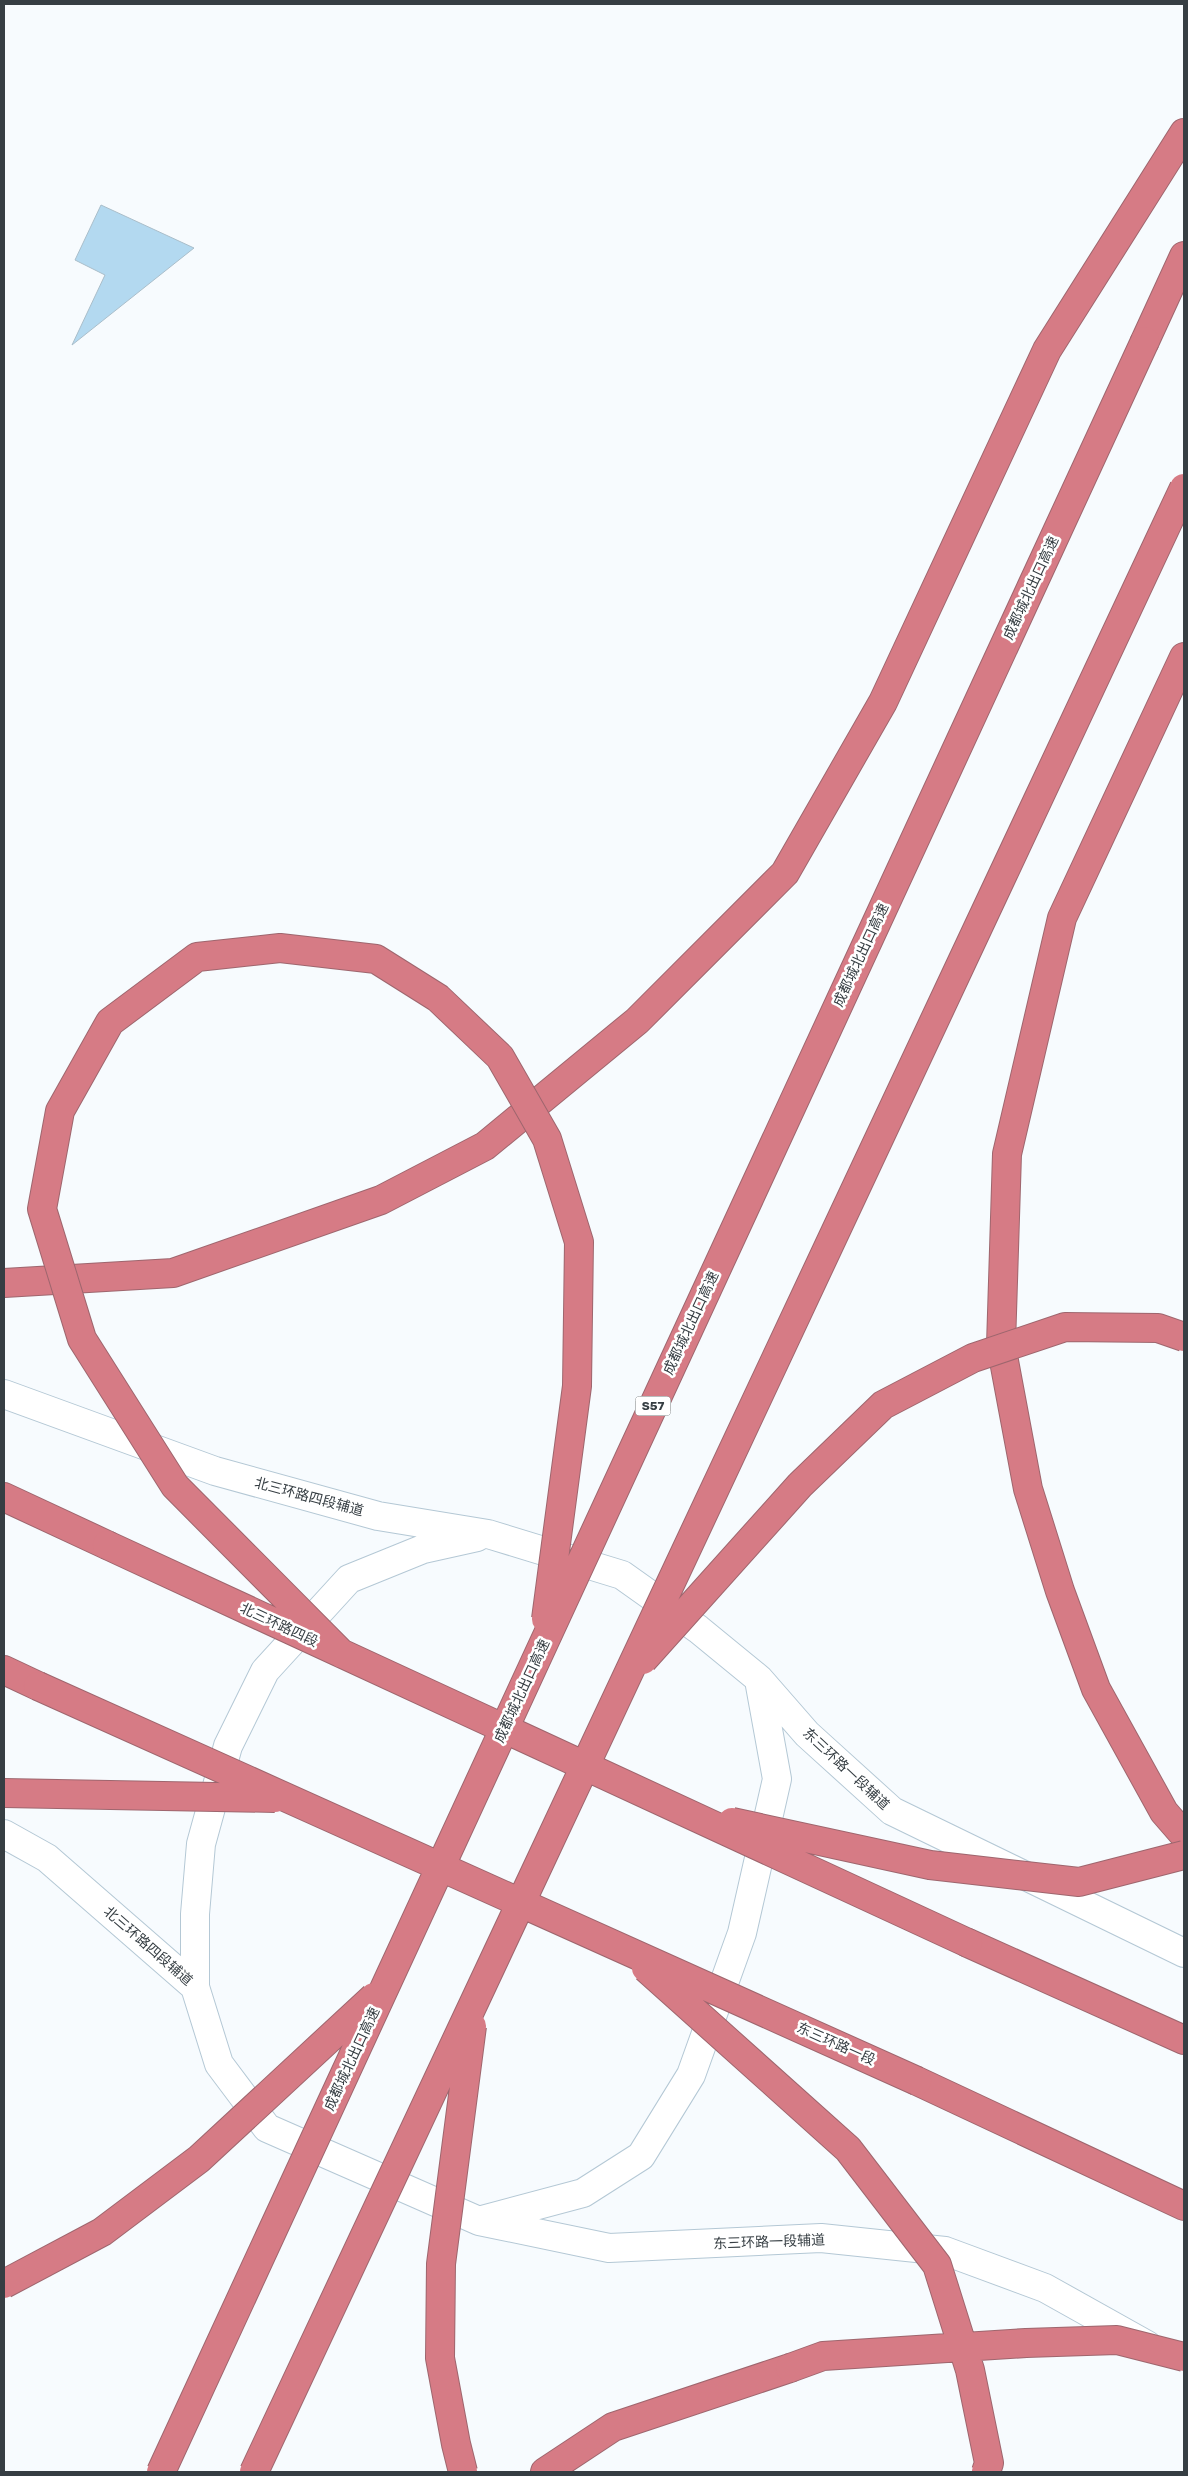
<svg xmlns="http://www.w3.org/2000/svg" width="1188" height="2476" viewBox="0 0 1188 2476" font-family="Rubik,'Noto Sans SC',sans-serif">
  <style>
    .building { fill: #b3d9f0; stroke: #aabeca }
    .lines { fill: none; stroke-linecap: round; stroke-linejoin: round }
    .secondary-casing { stroke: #b4c8d5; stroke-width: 30 }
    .highway-casing { stroke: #9e666e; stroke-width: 30 }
    .secondary { stroke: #fff; stroke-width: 28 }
    .highway { stroke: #d67b85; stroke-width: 28 }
    .highway-bridge-casing { stroke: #9e666e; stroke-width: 30; stroke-linecap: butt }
    .highway-bridge { stroke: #d67b85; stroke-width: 28 }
    .labels { text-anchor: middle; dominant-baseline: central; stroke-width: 5; stroke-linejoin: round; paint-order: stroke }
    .shield { fill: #fff; stroke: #72787b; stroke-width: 1 }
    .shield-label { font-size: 12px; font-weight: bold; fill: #363e43 }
    .street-label { font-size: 14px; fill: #363e43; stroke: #fff }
  </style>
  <rect width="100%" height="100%" fill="#f7fbfe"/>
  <path class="building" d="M101,205L194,248L72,345L105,275L75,260Z"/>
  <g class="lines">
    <g class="secondary-casing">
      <path id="secondary" d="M4,1394L215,1471L378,1516L488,1534L622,1575L698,1629L759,1679L807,1734L892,1811L1184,1953
        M4,1834L47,1858L195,1987L219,2064L267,2128L479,2221L609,2248L821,2238L945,2251L1045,2288L1147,2345
        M195,1987V1914L201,1844L228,1746L265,1671L349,1579L423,1549L477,1537
        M482,2220L583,2193L641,2156L691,2075L742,1933L777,1779L759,1680"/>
    </g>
    <g class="highway-casing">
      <path id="highway" d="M1145,341L1184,256
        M1184,657L1062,918L1007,1154L1001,1345L1028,1489L1060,1591L1096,1689L1164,1812L1184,1835
        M4,1283L173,1273L381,1200L485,1146L637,1021L785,873L883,702L1047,350L1184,133
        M4,1497L107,1545
        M4,1670L38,1686
        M968,1943L1184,2040
        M917,2081L1184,2206
        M545,2472L613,2427L790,2368"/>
    </g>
    <use href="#secondary" class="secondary"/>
    <use href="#highway" class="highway"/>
    <g class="highway-bridge-casing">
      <path id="highway-bridge" d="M107,1545L968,1943
        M342,1654L175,1486L82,1339L42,1209L60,1111L110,1022L197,957L280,948L376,959L438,998L500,1057L547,1139L579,1242L577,1386L546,1619
        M643,1660L800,1485L883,1405L973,1358L1065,1327L1158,1328L1184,1337
        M38,1686L917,2081
        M4,1793L275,1798
        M732,1822L930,1865L1079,1882L1184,1855
        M646,1968L848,2149L937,2265L970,2370L989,2463L986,2472
        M4,2284L102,2232L199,2159L374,1997
        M790,2368L823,2356L1026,2343L1117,2340L1184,2357
        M161,2472L1145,341
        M254,2472L1184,488
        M463,2472L456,2444L440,2358L441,2264L472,2026"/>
    </g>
    <use href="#highway-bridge" class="highway-bridge"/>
  </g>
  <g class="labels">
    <rect class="shield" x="635.5" y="1396.5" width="35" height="19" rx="4"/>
    <g class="shield-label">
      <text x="653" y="1406">S57</text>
    </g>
    <g class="street-label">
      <text transform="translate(1031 588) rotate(-65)">成都城北出口高速</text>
      <text transform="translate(861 955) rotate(-65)">成都城北出口高速</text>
      <text transform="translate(691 1323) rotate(-65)">成都城北出口高速</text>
      <text transform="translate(309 1497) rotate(15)">北三环路四段辅道</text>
      <text transform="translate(279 1625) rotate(25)">北三环路四段</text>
      <text transform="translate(522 1691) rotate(-65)">成都城北出口高速</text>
      <text transform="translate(846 1769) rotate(43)">东三环路一段辅道</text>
      <text transform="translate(148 1946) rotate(41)">北三环路四段辅道</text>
      <text transform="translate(836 2044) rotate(24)">东三环路一段</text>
      <text transform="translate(352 2059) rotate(-65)">成都城北出口高速</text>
      <text transform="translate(769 2242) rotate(-2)">东三环路一段辅道</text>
    </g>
  </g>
  <rect width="1188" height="2476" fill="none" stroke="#363e43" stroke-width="10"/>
</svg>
